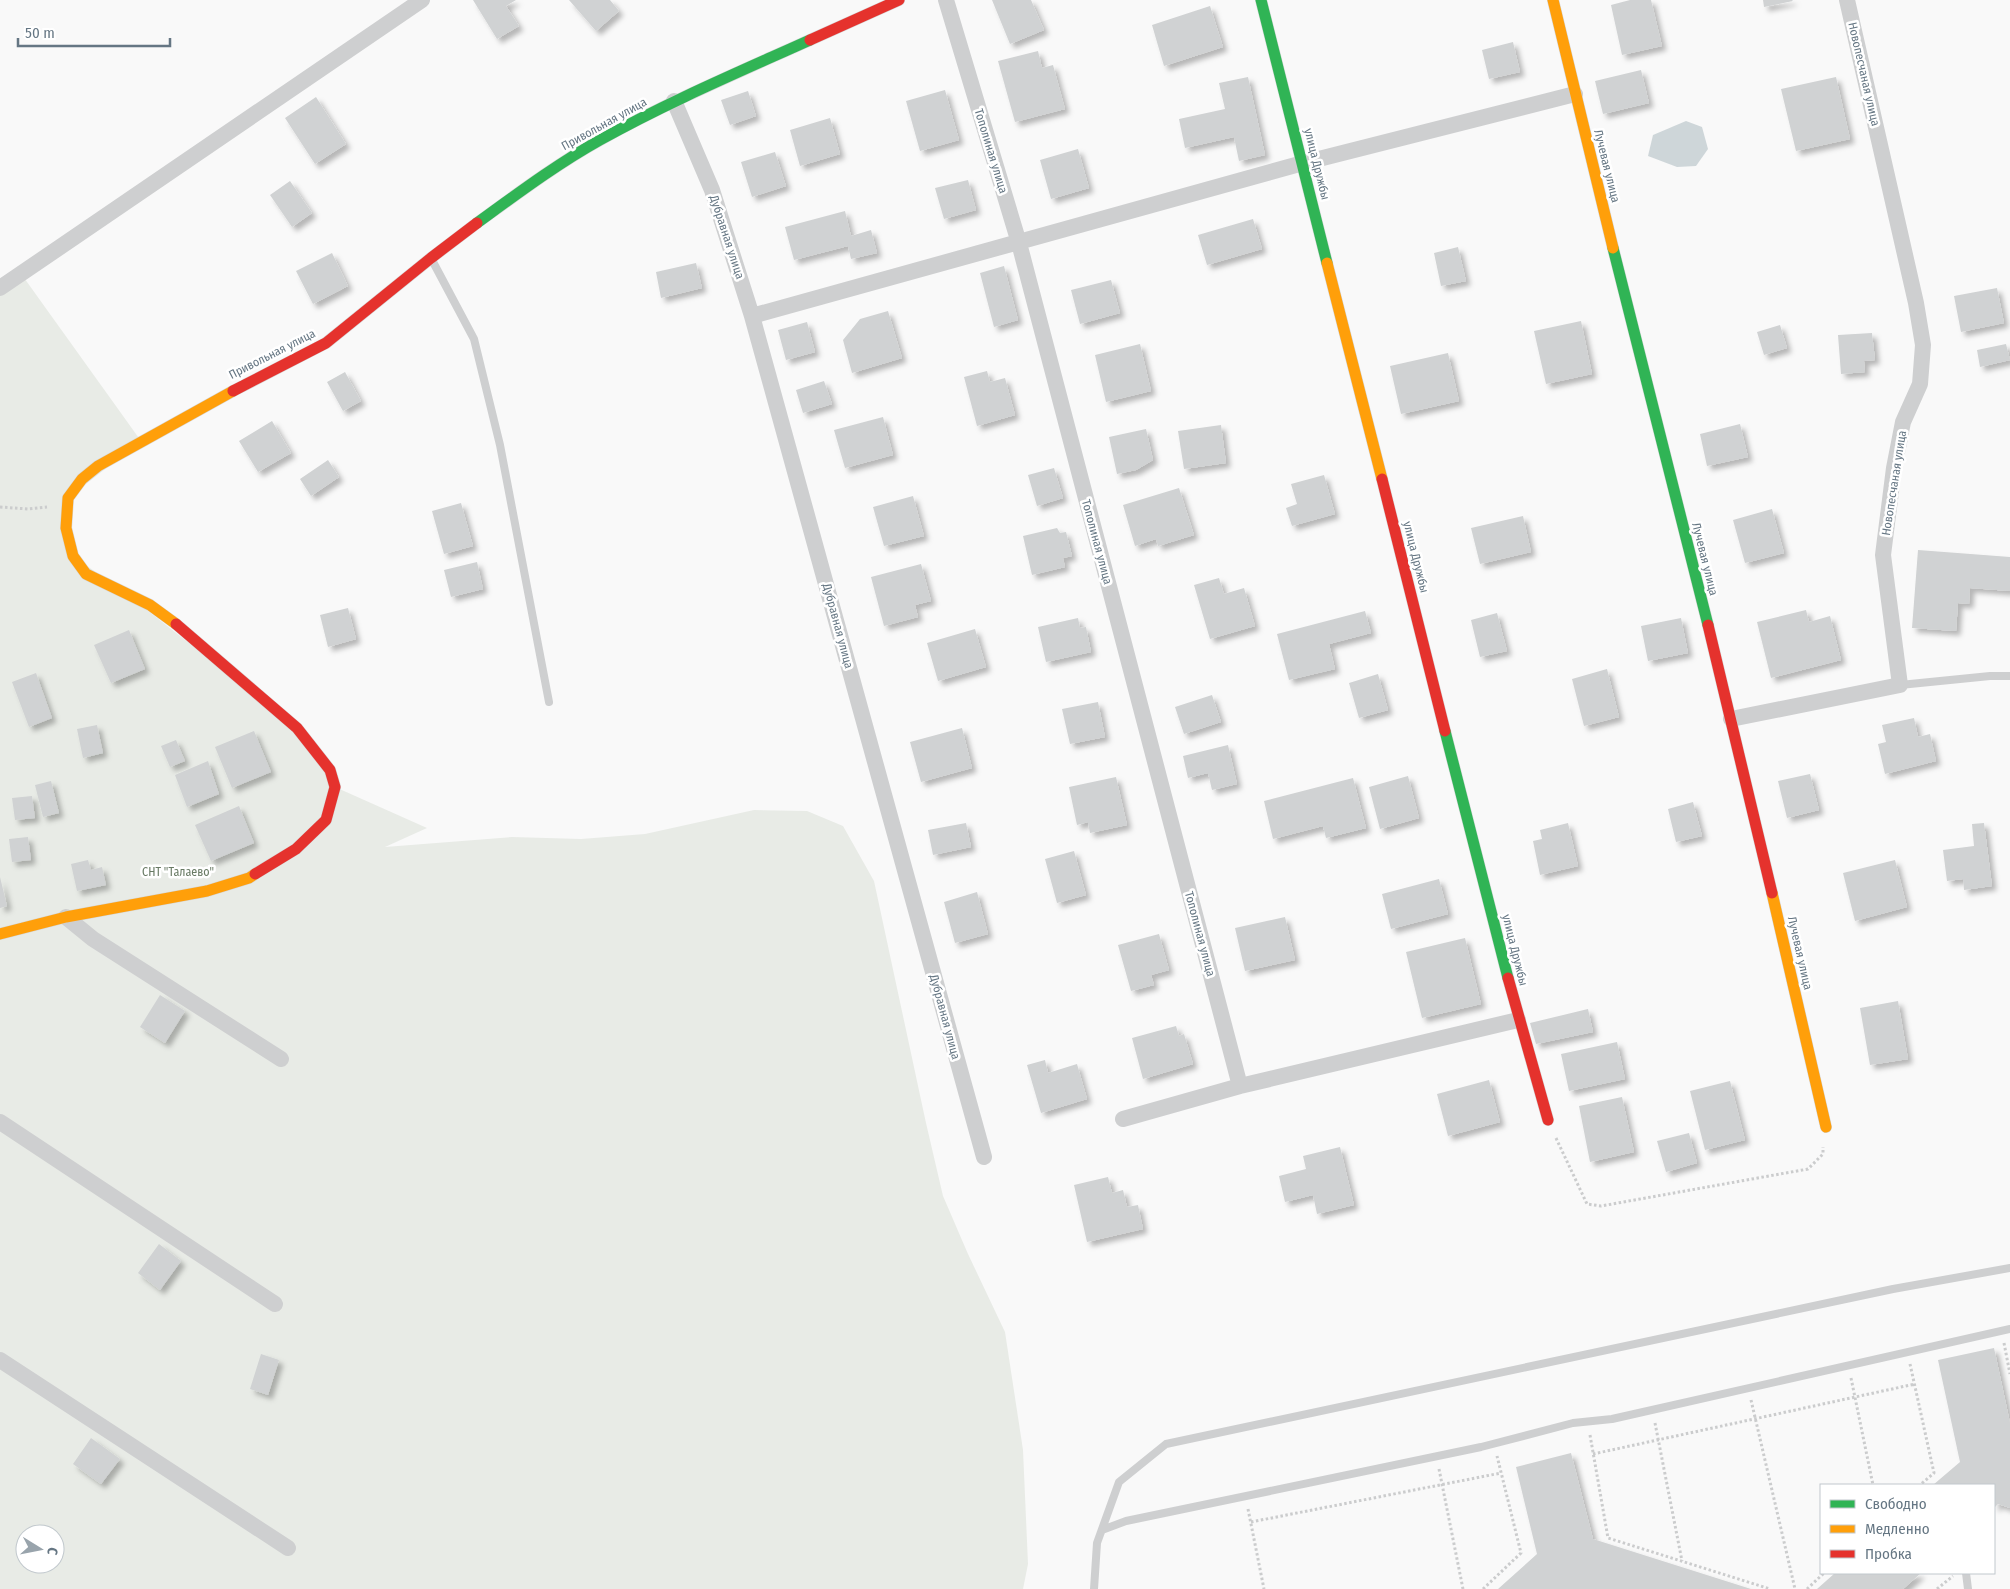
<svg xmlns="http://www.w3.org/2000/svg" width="2010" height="1589" viewBox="0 0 2010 1589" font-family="'Fira Sans Condensed',sans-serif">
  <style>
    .green { fill: #e8ebe6; fill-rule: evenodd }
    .water { fill: #ced6d9 }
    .building { fill: #d0d2d3; filter: url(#shadow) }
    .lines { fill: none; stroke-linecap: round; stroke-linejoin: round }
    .fast-casing { stroke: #d5d6d7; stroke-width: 12 }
    .slow-casing { stroke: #d5d6d7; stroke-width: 12 }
    .jam-casing { stroke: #d5d6d7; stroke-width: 12 }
    .path { stroke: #cbcccd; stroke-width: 3; stroke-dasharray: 2.5 2.5; stroke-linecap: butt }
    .lane { stroke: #cecfd0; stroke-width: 8 }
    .street { stroke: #cecfd0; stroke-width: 16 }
    .fast { stroke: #30b455; stroke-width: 11 }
    .slow { stroke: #ff9f0a; stroke-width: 11 }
    .jam { stroke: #e5322d; stroke-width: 11 }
    .labels { text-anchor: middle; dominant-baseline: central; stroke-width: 5; stroke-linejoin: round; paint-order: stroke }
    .street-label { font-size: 12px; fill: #657683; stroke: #fff }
    .park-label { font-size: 12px; fill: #687a64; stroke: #fff }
  </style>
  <defs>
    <filter id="shadow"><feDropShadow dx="4.5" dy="4.5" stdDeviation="2.5" flood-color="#0004"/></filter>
  </defs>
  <rect width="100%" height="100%" fill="#f9f9f9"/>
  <path class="green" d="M22,275L141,441L68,498L73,556L124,592L297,728L335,787L427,828L385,847L512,837L581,839L645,834L754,810L807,811L843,826L874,881L926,1123L943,1196L968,1254L1005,1332L1023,1450L1028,1564L1023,1589H0V288ZM25,1534H55V1564H25Z"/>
  <path class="water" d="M1686,121L1702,127L1708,149L1696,166L1677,167L1648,156L1653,135Z"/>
  <path class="building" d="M473,0H516L506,6L519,26L497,39Z
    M569,0H610L619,11L596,31Z
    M992,0H1031L1044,30L1010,44Z
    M1630,0H1651L1662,46L1622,55L1611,5Z
    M1763,0H1792L1793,1L1764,7Z
    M1210,6L1223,47L1164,66L1152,25Z
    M1513,42L1520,72L1489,79L1482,50Z
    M1038,51L1042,68L1053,65L1065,109L1015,122L998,61Z
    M1641,70L1649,103L1603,114L1595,81Z
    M1248,77L1265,155L1239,161L1234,137L1185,148L1179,119L1225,109L1219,83Z
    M1836,77L1850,139L1796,151L1781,89Z
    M945,90L959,140L920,151L906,101Z
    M748,91L756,116L730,125L721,100Z
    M316,97L346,144L315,164L285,118Z
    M830,118L840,154L800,166L790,130Z
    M1078,149L1089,188L1051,199L1040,160Z
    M775,152L786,186L752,197L741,162Z
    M968,180L976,210L944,219L935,188Z
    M290,181L312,213L292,227L270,195Z
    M845,211L851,236L871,230L877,253L851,259L848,246L794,260L785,227Z
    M1253,219L1262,249L1207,265L1198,235Z
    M1458,247L1466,281L1441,286L1434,253Z
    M332,253L348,286L313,304L296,271Z
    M696,263L702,288L661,298L656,272Z
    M1004,266L1018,320L994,327L980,273Z
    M1111,280L1120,313L1080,324L1071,290Z
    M1997,288L2004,323L1961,332L1954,296Z
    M888,311L902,358L852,373L843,340L860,319Z
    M1581,321L1592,374L1546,384L1534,331Z
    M807,322L815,352L786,360L778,330Z
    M1780,325L1787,348L1764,355L1757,332Z
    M1872,333L1875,360L1864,361L1865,372L1841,374L1838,335Z
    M1140,344L1151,391L1106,402L1095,355Z
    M2006,344L2010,360L1980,367L1977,350Z
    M1448,353L1459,401L1401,414L1390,366Z
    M987,371L990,382L1005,378L1015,415L977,426L964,377Z
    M345,372L361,401L343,411L327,382Z
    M824,381L832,404L803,413L796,390Z
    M883,417L893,455L845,468L834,430Z
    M272,421L291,453L258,472L239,441Z
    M1740,424L1748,457L1707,466L1700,434Z
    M1221,425L1226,463L1184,469L1178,431Z
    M1146,429L1153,460L1136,470L1117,474L1109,437Z
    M328,460L339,477L311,496L300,479Z
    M1054,468L1063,498L1037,506L1028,475Z
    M1324,475L1335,514L1292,526L1286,508L1297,504L1291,484Z
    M1179,488L1194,535L1158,546L1156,539L1135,546L1123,505Z
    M913,496L924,536L884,546L873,507Z
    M461,503L473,546L444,554L432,511Z
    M1772,509L1784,553L1745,563L1733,520Z
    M1523,516L1531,552L1480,564L1471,528Z
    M1057,528L1060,533L1066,532L1072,556L1063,558L1065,567L1032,575L1023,536Z
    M1918,550L2010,557V591L1970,588L1969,604L1958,603L1956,631L1912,628Z
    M477,562L483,589L451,597L444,570Z
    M921,564L931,601L915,605L918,617L884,626L871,577Z
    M1219,578L1224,594L1244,588L1255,626L1210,639L1194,585Z
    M348,608L356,639L328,647L320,615Z
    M1806,610L1809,622L1830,616L1841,660L1771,678L1757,622Z
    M1365,611L1371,633L1329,644L1335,669L1289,680L1277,634Z
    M1497,613L1507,651L1480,657L1471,620Z
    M1078,618L1080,628L1086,627L1091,652L1046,662L1038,627Z
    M1681,618L1688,653L1648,661L1641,626Z
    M975,629L986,667L938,681L927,643Z
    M129,630L145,669L111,683L94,645Z
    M1607,669L1619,717L1584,726L1572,679Z
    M36,673L52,718L29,727L12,682Z
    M1378,674L1388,710L1359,718L1349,683Z
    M1212,695L1221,722L1184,734L1175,707Z
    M1098,702L1105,737L1070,744L1062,709Z
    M1914,718L1918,737L1930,734L1936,761L1885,774L1878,744L1886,742L1882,725Z
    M97,725L103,753L83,758L77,729Z
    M962,728L972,768L921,782L910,742Z
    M254,731L271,772L232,788L215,747Z
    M176,740L185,761L170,767L161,746Z
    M1228,745L1237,784L1212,790L1208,773L1188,778L1183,756Z
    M208,761L219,794L187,807L175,775Z
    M1810,774L1819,810L1787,818L1778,781Z
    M1408,776L1419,818L1380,829L1369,787Z
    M1116,777L1127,825L1090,833L1088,822L1077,825L1069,787Z
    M1353,778L1366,828L1326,838L1323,826L1273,839L1264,801Z
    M51,781L59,813L43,817L35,785Z
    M32,796L35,818L15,820L12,798Z
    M1693,802L1702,836L1676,842L1668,809Z
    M239,806L254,843L211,861L195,825Z
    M966,823L971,847L933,855L928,830Z
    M1568,823L1578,866L1540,875L1533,841L1542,839L1540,830Z
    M1984,823L1992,886L1964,890L1963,879L1947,881L1943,850L1974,846L1972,824Z
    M28,837L31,860L12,862L9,839Z
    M1074,851L1086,895L1057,903L1045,859Z
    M88,860L91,870L102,867L106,885L77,891L71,864Z
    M1895,860L1907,907L1855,921L1843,873Z
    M0,877L7,906L0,908Z
    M1439,879L1448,914L1391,929L1382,894Z
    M977,892L988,934L955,943L944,902Z
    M1285,917L1295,960L1245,971L1235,928Z
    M1159,934L1169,970L1151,975L1154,985L1131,991L1118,945Z
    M1465,938L1481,1004L1422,1018L1406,952Z
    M160,995L185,1011L165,1043L140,1027Z
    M1898,1001L1908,1059L1870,1065L1860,1008Z
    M1588,1009L1593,1032L1536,1044L1530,1023Z
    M1176,1026L1179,1036L1184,1034L1193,1064L1143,1079L1132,1038Z
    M1617,1042L1625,1079L1569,1091L1561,1054Z
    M1045,1060L1048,1073L1077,1064L1087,1099L1041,1113L1027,1065Z
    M1489,1080L1500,1122L1448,1136L1437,1094Z
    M1730,1081L1745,1140L1705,1150L1690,1091Z
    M1622,1097L1634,1152L1590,1162L1579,1106Z
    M1689,1133L1697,1163L1666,1172L1657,1141Z
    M1340,1147L1354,1205L1317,1214L1313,1195L1285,1202L1279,1176L1306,1169L1303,1156Z
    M1108,1177L1112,1193L1123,1190L1127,1207L1138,1205L1143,1229L1087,1242L1074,1185Z
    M159,1244L181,1261L160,1290L138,1273Z
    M1994,1348L2010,1423V1508L1998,1504L1994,1508V1485H1933L1960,1462L1938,1360Z
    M261,1354L279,1360L268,1395L250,1389Z
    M91,1438L120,1459L101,1484L73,1464Z
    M1571,1453L1593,1539L1751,1589H1498L1537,1554L1516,1467Z
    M1835,1573H1921L1903,1589H1817Z"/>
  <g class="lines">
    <g class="fast-casing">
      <path id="fast" d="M1261,0L1327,263
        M477,223C517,194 557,164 600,140C668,102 739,72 810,40
        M1613,248L1708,625
        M1445,731L1508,978"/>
    </g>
    <g class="slow-casing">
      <path id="slow" d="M1553,0L1613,248
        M1327,263L1382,479
        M176,624L150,605L86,574L73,556L66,528L68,498L82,479L98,466L233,391
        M1772,893L1826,1127
        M0,934L66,917L207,891L249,878L255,874"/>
    </g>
    <g class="jam-casing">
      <path id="jam" d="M810,40L899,0
        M233,391L326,343L431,258L477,223
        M1382,479L1445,731
        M176,624L297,728L330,770L335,787L326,820L296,849L255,874
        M1708,625L1772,893
        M1508,978L1548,1120"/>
    </g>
    <path class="path" d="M0,507L28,509L47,507
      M1556,1138L1587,1204L1601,1206L1808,1169L1823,1154V1147
      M2004,1343L2010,1374
      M1910,1364L1934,1473L1920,1485
      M1851,1378L1873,1485
      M1751,1400L1795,1589
      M1655,1423L1682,1561
      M1590,1435L1608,1538L1770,1589
      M1593,1454L1915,1384
      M1439,1469L1463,1589
      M1248,1509L1264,1589
      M1251,1522L1501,1473
      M1483,1589L1521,1553L1497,1456
      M1807,1589L1824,1573
      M1937,1589L1953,1576"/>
    <path class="lane" d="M432,260L474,339L500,445L549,702
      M1900,685L1990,676H2010
      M1102,1530L1126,1521L1481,1447L1573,1423L1612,1419L2010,1329
      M1966,1573L1968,1589
      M1094,1589L1097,1543L1119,1482L1166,1444L1893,1289L2010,1268"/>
    <path class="street" d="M946,0L1019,243L1240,1086
      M674,101L712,190L752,316L984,1157
      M0,288L422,0
      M752,316L1303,163L1575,94
      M1731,719L1900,685L1883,555L1894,468L1903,422L1920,384L1923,345L1916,303L1847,0
      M66,917L93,939L281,1059
      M1123,1119L1240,1086L1518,1020
      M0,1122L275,1304
      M0,1360L288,1548"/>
    <use href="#fast" class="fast"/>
    <use href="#slow" class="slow"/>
    <use href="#jam" class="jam"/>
  </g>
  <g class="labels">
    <g class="street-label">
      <text transform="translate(1864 74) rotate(77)">Новопесчаная улица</text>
      <text transform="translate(604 124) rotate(-29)">Привольная улица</text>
      <text transform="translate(991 151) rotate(73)">Тополиная улица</text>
      <text transform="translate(1317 164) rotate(76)">улица Дружбы</text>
      <text transform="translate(1607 166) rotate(76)">Лучевая улица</text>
      <text transform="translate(727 237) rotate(72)">Дубравная улица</text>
      <text transform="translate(272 354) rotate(-27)">Привольная улица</text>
      <text transform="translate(1894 483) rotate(-81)">Новопесчаная улица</text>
      <text transform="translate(1097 542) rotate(75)">Тополиная улица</text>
      <text transform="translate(1416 557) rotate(76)">улица Дружбы</text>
      <text transform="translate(1705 559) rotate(76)">Лучевая улица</text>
      <text transform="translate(838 626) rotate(75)">Дубравная улица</text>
      <text transform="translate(1200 934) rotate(75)">Тополиная улица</text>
      <text transform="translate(1515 950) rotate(76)">улица Дружбы</text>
      <text transform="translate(1800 953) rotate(77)">Лучевая улица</text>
      <text transform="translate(945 1017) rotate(75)">Дубравная улица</text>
    </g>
    <g class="park-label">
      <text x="178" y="872">СНТ "Талаево"</text>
    </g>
  </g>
  <rect x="1820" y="1484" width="175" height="90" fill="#ffffff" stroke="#c1c8cd"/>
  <rect x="1830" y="1500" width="25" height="8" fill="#30b455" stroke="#c1c8cd"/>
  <text x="1865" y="1509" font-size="15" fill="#657683">Свободно</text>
  <rect x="1830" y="1525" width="25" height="8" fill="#ff9f0a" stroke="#c1c8cd"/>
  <text x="1865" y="1534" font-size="15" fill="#657683">Медленно</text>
  <rect x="1830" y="1550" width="25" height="8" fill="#e5322d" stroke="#c1c8cd"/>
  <text x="1865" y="1559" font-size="15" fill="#657683">Пробка</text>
  <g transform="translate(40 1549) rotate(100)"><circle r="24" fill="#ffffff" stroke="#c1c8cd"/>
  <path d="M0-4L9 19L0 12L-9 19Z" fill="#99a4ac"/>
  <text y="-8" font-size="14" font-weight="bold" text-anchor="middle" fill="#657683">С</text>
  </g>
  <path d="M18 38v8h152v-8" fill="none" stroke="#657683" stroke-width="2.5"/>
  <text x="25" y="38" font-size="15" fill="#657683" stroke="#ffffff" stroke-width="4" paint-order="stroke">50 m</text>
</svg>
